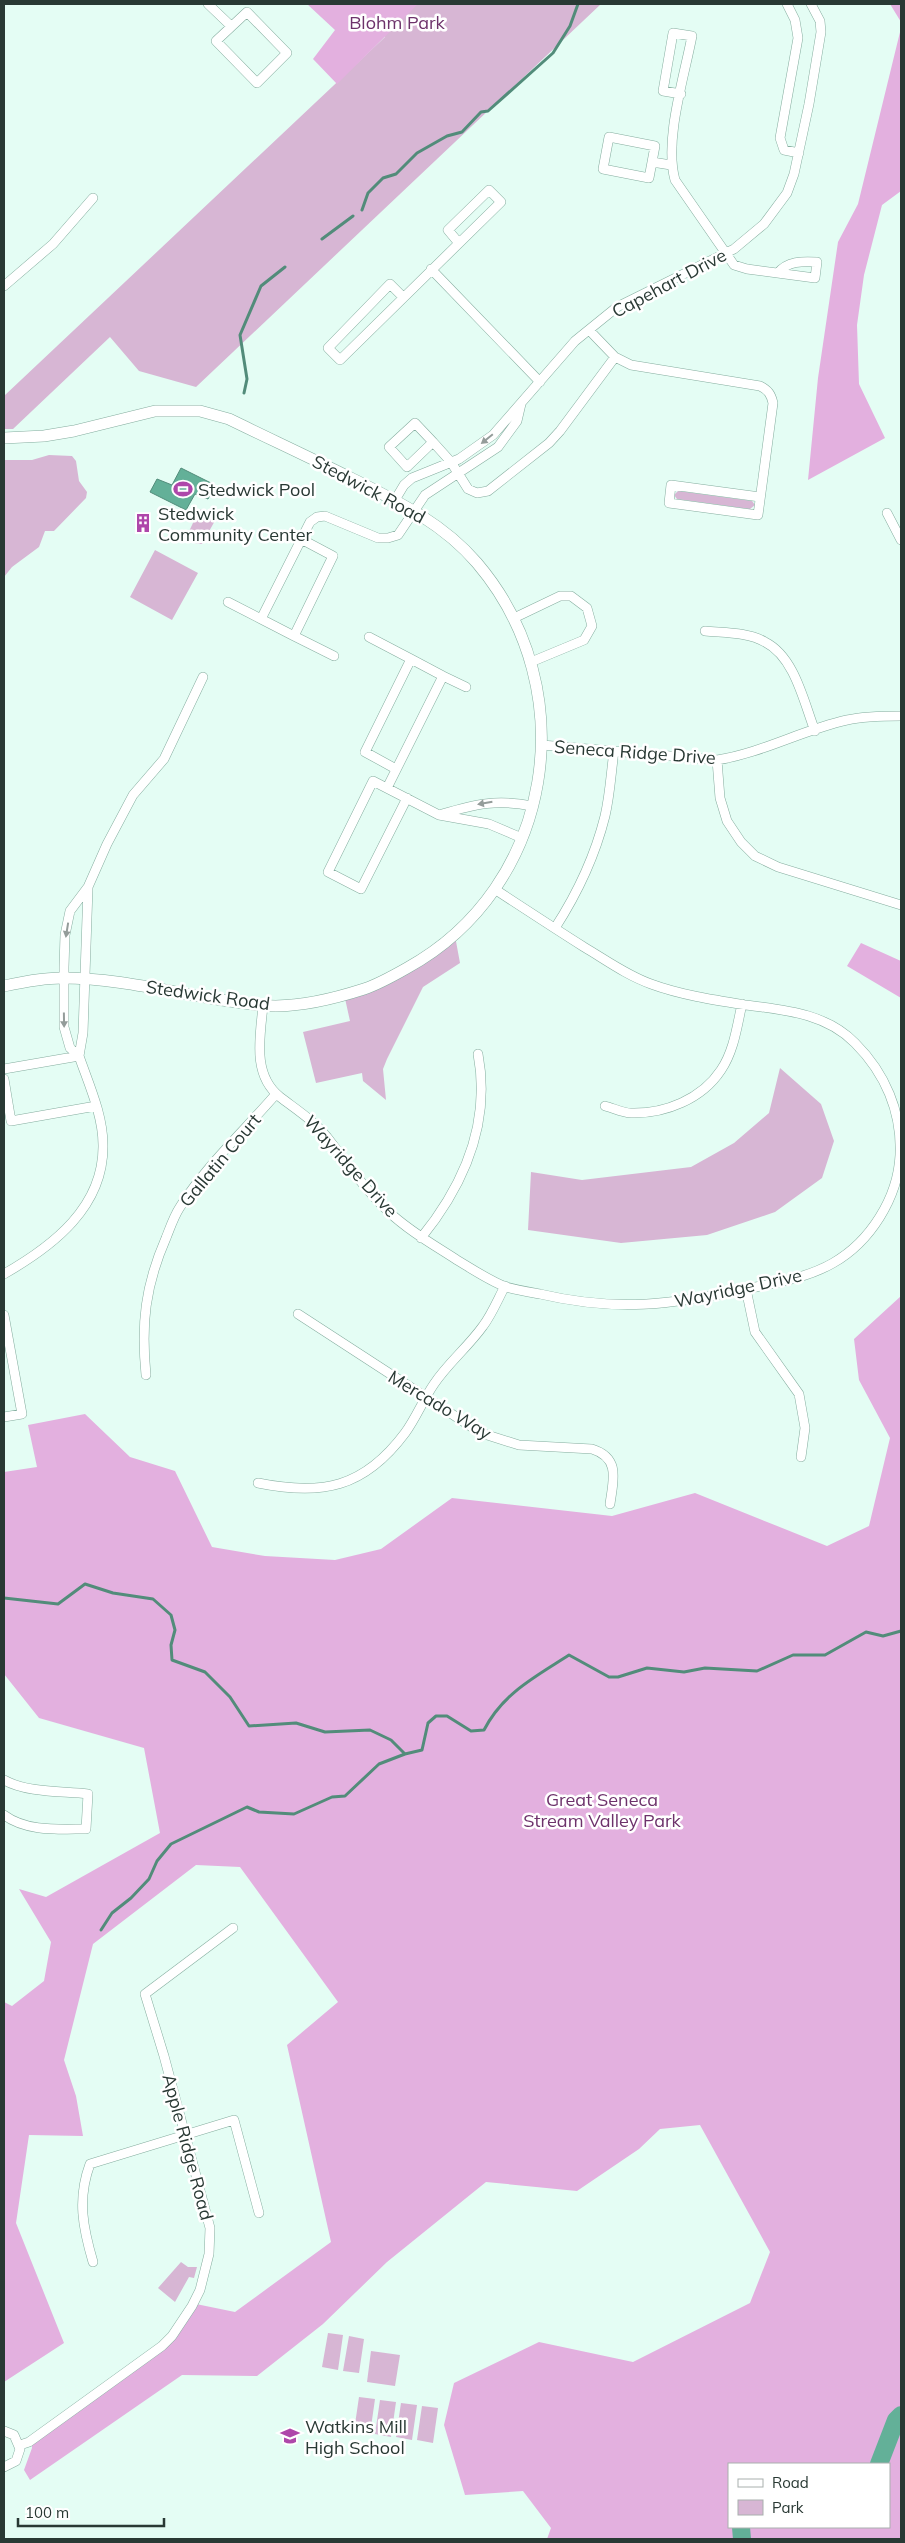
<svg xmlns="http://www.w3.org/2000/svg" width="905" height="2543" viewBox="0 0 905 2543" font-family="Mulish,sans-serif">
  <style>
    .green { fill: #d7b6d4 }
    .forest { fill: #e3b0df; fill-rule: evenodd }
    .water { fill: #63b098; stroke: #528c7a }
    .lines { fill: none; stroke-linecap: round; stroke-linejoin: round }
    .stream { stroke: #528c7a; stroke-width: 3 }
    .river { stroke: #63b098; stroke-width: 18 }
    .minor-casing { stroke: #85ad9f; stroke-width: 10 }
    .tertiary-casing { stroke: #85ad9f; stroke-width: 12 }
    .minor { stroke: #fff; stroke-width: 9 }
    .tertiary { stroke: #fff; stroke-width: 11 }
    .oneway { fill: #949c9a }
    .labels { text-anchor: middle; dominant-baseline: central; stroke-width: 5; stroke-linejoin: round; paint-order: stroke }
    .park-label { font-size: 18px; fill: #6d326b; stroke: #fff }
    .street-label { font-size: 18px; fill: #293934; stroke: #fff }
    .poi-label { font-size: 18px; fill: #293934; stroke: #fff; text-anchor: start }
  </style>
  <rect width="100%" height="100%" fill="#e4fdf4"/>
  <path class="green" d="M348,4H601L196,387L139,371L110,337L13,429H4V396L385,37Z
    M49,455L72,456L76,461L79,481L87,492L86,498L54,531H45L39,547L12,567L4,577V460H32Z
    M678,491L752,501L755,505L750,509L677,499L674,495Z
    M205,509L217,517L202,544L186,542L185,540L199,510Z
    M155,550L198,573L172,620L130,597Z
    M455,936L460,963L423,987L387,1059L383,1069L386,1100L363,1081L362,1073L316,1083L303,1032L350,1021L344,994L372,986Z
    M780,1068L821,1104L834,1141L822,1178L775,1212L707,1235L621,1243L528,1230L531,1172L582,1180L691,1167L734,1143L769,1113Z
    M181,2262L188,2267H197L194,2278L189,2277L175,2302L158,2288Z
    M328,2333L343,2335L338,2370L322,2367Z
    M349,2336L364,2339L359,2373L343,2371Z
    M371,2351L400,2355L395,2386L367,2382Z
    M359,2397L375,2399L370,2434L354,2431Z
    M380,2400L396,2402L391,2437L375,2434Z
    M401,2403L417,2405L412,2440L396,2437Z
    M422,2406L438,2408L433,2443L417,2440Z"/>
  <path class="forest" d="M307,4H418L337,84L313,59L335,30Z
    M890,4H901V22Z
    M901,28V191L882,205L864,275L857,325L859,384L885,438L808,480L818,378L838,242L858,204Z
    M861,943L901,961V998L847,966Z
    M901,1296V2539H547L551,2528L523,2491L465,2495L444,2425L454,2383L539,2342L633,2362L750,2303L770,2252L700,2125L660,2129L639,2149L577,2191L486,2182L387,2262L323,2324L257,2376L182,2375L30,2480L24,2470L32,2448V2444L165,2348L196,2304L235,2312L331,2242L287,2045L338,2002L240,1867L196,1865L93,1944L64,2060L76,2096L83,2136L29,2135L16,2223L64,2343L4,2382V2002L12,2006L44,1981L51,1942L19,1889L46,1897L160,1833L144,1748L39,1718L4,1674V1472L37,1467L28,1425L85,1414L130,1457L175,1471L212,1547L265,1556L335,1560L381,1549L452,1498L612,1516L695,1493L827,1546L869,1526L890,1438L859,1380L854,1339ZM729,2464H889V2527H729Z"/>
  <path class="water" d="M181,468L215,485L208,499L195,494L186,510L150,492L157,479L172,485Z"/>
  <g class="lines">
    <path class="stream" d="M362,210L368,193L383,178L396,174L417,153L447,136L462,132L481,112L488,111L553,53L570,26L578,4
      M322,239L353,216
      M244,393L247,379L240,335L261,286L285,267
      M4,1598L58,1604L85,1584L113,1593L153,1599L171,1615L175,1630L171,1645L172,1660L205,1672L230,1697L249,1726L296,1723L325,1732L370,1730L391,1740L405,1754L422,1750L428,1723L436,1716H447L471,1731L484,1730C503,1693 535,1677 569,1655L609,1677H618L647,1668L684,1672L705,1668L757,1671L793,1655H825L866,1632L883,1636L901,1631
      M101,1930L112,1913L131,1898L149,1879L157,1861L171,1844L247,1807L259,1812L294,1814L332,1797L345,1796L379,1764L405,1754"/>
    <path class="river" d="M879,2464L896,2420L901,2415
      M741,2527L742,2539"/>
    <g class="minor-casing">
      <path id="minor" d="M208,4L231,26
        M787,4L795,20L798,38L780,138L784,150L799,153
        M247,12L287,53L257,83L216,41Z
        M681,94L663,91L673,33L692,36C684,78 664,140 675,180L734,265L747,269L815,278L817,262C803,261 787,261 778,273
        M652,162L655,146L609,137L603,169L649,178L652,162L671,165
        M431,269L540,382
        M4,286L53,244L93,198
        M403,297L390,284L328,348L340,360L501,202L489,190L448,230L458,242
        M589,330L615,357L631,365L760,386C768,390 771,394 773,403L758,515L669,503L671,485L760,497
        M433,442L415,423L389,447L407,467L433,442L451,462L468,489L477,493L488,491L549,443L560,431L615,357
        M395,500L404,485L412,478L459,459L493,435L575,341L617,307L734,249L764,224L787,193L794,174L809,104L821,32L820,21L811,4
        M887,513L901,540
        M301,539L333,556L294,636L261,619L310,522L317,517L325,516L378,538H388L398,535L425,495L498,447L517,421L521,404
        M228,602L261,619
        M514,618L560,596H571L587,608L592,626L584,640L531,662
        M705,631C724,633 748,632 765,642C795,657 804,703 815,731
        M294,636L334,656
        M369,637L411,659
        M443,676L466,687
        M542,745L717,760C762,753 802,730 847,720C865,716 883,716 901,716
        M717,760L720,798L727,821L741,842L755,856L778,867L901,905
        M387,788L443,676L411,659L365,752L396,769
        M407,798L361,889L328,872L373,781L439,815L489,824L522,838
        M442,814C476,804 497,799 532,806
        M555,928C577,894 595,856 605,816C610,795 611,773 614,751
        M263,1006C260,1037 252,1075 280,1097C297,1110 313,1120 327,1137C347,1163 365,1190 389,1212C409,1231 434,1245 457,1260C472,1269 490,1281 506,1287C517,1290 529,1292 540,1294C617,1312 670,1305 746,1289C775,1283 807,1278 833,1263C870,1242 898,1198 900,1155C902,1112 885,1073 855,1043C826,1013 784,1010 746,1005C714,1000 681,995 651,984C626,975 606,960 584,947C554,928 525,909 496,890
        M79,1056L83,1033L88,888
        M4,1069L79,1056
        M4,1079L11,1121L96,1106
        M605,1106C613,1108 623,1113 631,1113C665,1114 702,1099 721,1070C734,1051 737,1026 742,1004
        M421,1238C464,1185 491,1123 478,1054
        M4,1274C53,1246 104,1207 103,1145C103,1115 89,1085 79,1056L70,1048L64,1027V967L65,935L70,911L88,887L107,844L133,795L164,759L203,677
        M746,1289L755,1332L799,1394L805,1428L801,1457
        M298,1314L481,1433L519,1445L592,1449C621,1458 613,1481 610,1504
        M4,1315L22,1414L4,1417
        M146,1375C141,1324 145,1286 166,1238C170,1228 174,1216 180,1207C206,1166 244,1131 276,1094
        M258,1483C322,1496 364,1488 405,1433C416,1418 423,1400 434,1384C448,1363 468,1347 483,1326C492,1314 498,1299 505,1286
        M4,1780C28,1793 61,1791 88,1794L86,1829C59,1829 27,1832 4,1815
        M93,2262C83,2228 77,2199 90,2164L234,2120L259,2213
        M4,2431L14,2435L20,2449L16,2461L4,2467
        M20,2445L29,2442L162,2346L172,2336L192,2306L200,2290L209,2254L210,2228L164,2056L145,1994L233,1928"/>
    </g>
    <g class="tertiary-casing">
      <path id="tertiary" d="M4,438L44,436L74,431L155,411H200L229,419C270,439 311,458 351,478C397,501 443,523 477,563C585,690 554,887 407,968C393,976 379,984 364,989C333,999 293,1009 260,1005C194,999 129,978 62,978C42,978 23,982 4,986"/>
    </g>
    <use href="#minor" class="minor"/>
    <use href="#tertiary" class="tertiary"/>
  </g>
  <defs><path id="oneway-solid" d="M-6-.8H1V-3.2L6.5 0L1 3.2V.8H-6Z" transform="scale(1.25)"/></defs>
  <g class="oneway">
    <use href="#oneway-solid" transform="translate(487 439) rotate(141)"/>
    <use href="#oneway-solid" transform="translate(485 803) rotate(170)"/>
    <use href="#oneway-solid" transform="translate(67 930) rotate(99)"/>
    <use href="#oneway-solid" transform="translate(64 1020) rotate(89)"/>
  </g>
  <defs>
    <g id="stadium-bare" transform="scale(1.5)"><path d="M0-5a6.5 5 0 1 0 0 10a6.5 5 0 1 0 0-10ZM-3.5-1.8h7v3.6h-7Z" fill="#ae47aa" stroke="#fff" stroke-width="2.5" paint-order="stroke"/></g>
    <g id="building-bare" transform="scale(1.5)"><path d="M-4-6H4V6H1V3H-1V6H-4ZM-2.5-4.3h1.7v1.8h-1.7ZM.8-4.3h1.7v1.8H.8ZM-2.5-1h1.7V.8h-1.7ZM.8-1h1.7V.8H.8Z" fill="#ae47aa" stroke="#fff" stroke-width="2.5" paint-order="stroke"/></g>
    <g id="school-bare" transform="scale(1.5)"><path d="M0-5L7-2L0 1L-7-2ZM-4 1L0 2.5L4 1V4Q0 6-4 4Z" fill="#ae47aa" stroke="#fff" stroke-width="2.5" paint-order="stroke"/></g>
  </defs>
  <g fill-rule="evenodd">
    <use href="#stadium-bare" x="183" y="489"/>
    <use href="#building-bare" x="143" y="523"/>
    <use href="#school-bare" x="290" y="2436"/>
  </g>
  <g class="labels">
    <g class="park-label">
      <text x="397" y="22">Blohm Park</text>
      <text x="602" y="1799">Great Seneca<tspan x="602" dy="21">Stream Valley Park</tspan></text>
    </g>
    <g class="street-label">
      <text transform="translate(669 283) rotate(-28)">Capehart Drive</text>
      <text transform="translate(369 489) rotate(28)">Stedwick Road</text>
      <text transform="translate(635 752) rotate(4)">Seneca Ridge Drive</text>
      <text transform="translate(208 995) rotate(8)">Stedwick Road</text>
      <text transform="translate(220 1160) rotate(-50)">Gallatin Court</text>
      <text transform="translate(351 1166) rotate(48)">Wayridge Drive</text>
      <text transform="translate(738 1288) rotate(-12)">Wayridge Drive</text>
      <text transform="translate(440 1405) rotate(31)">Mercado Way</text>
      <text transform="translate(188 2147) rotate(75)">Apple Ridge Road</text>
    </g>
    <g class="poi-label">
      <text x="198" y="489">Stedwick Pool</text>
      <text x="158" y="513">Stedwick<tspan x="158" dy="21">Community Center</tspan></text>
      <text x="305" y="2426">Watkins Mill<tspan x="305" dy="21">High School</tspan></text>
    </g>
  </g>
  <rect width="905" height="2543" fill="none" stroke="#293934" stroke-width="10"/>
  <rect x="728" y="2463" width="162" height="65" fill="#ffffff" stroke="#a9b0ae"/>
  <rect x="738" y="2479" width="25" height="8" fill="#ffffff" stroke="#a9b0ae"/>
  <text x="772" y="2488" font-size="15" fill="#293934">Road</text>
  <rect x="738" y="2500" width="25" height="15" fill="#d7b6d4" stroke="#a9b0ae"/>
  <text x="772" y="2513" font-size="15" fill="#293934">Park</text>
  <path d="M18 2518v8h146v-8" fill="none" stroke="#293934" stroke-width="2.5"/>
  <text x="25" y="2518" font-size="15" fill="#293934" stroke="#ffffff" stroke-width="4" paint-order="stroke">100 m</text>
</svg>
